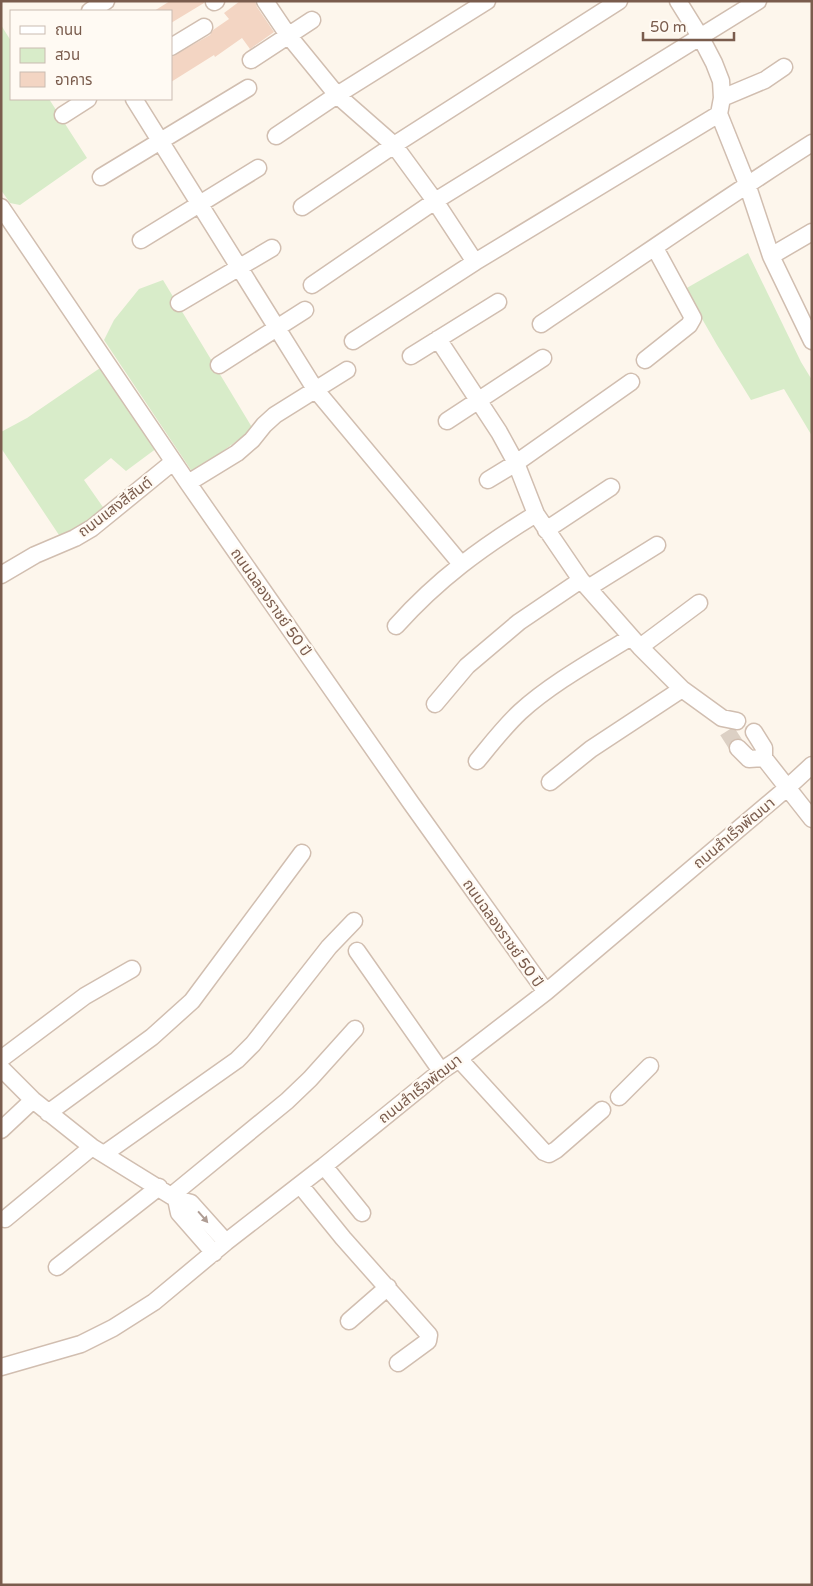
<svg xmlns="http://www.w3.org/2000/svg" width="813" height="1586" viewBox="0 0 813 1586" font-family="'Varela Round','Noto Sans Thai',sans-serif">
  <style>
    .green { fill: #d8ecc9 }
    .building { fill: #f3d5c3 }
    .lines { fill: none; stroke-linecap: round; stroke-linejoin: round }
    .minor-tunnel { stroke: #dcd0c4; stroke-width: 16; stroke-dasharray: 16 8; stroke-linecap: butt }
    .minor-casing { stroke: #d1beb0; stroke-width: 19 }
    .minor { stroke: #fff; stroke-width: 16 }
    .oneway { fill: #af9d94 }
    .labels { text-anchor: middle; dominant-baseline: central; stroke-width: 4.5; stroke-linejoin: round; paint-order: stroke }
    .street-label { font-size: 15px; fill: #7a5c4d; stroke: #fffaf3 }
  </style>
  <rect width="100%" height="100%" fill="#fdf6ec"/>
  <path class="green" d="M1,25L11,41V99H49L87,158L20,205L10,203L1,190Z
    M748,253L801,362L812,380V436L784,389L751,400L717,345L685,289Z
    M163,280L253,429L193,473L104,340L114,320L139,289Z
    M103,366L157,448L126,471L111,458L84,480L105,510L82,528L59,535L1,448V432L27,418Z"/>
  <path class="building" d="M170,1H204V3L171,23V11H154Z
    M240,1H255L257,7L274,32L250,49L242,38L215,57L214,55L171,82V57L210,35L213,30L229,19L224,13Z"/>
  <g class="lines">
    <path class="minor-tunnel" d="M727,731L738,748"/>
    <g class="minor-casing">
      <path id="minor" d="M265,1L288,35L337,95L394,145L435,201L475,262
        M678,1L701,38L714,63L721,81L722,98L719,114L747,184L771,256L812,341
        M214,2L216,1
        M90,11L106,1
        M171,47L204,27
        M251,60L312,20
        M722,98L765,80L784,67
        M134,99L315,389L461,564
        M63,115L88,99
        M276,136L337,95L487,1
        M101,177L248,88
        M1,207L188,483L411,803L546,992
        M302,207L394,145L619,1
        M141,240L258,168
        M771,256L812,232
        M312,285L435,201L758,1
        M179,303L272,248
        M541,324C631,264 720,201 812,143
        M438,339L499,432L516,463L536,514L581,580L640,647L682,689L722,718L737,721
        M353,341L475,262L719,114
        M411,356L498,302
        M645,360L689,325L693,318L655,248
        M219,365L305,310
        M447,421L543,358
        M488,480L516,463L631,382
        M188,483L237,453L252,440L264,425L275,415L347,370
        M546,530L611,487
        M1,575L35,555L75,538L92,528L173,462
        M588,588L657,545
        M396,626C438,579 482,547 536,514
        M640,647L699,603
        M435,704L467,666L519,622L581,580
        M754,732L764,748V758L812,819
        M738,748L749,759L764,758
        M477,761C491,744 504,727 520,712C552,683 594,660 631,637
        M550,782L591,749L682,689
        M357,951L441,1071
        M1,1059L85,996L132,969
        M459,1059L544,1152L549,1154L556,1150L602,1110
        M1,1068L33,1100L92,1147L176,1199L191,1203L226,1242
        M619,1097L650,1066
        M48,1113L152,1037L192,1001L302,853
        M1,1130L33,1100
        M104,1154L237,1060L253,1044L329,947L354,921
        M324,1166L362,1213
        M300,1185L343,1238L429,1335L428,1341L398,1363
        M171,1196L287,1101L310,1079L355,1029
        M176,1199L179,1213L214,1253
        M5,1219L92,1147
        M57,1267L159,1187
        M349,1321L388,1287
        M1,1367L81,1344L113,1328L154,1302L226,1242L324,1166L441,1071L459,1059L546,992L787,788L812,765"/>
    </g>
    <use href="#minor" class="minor"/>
  </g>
  <defs><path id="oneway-solid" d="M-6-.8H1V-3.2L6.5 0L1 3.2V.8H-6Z" transform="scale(1.25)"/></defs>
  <use class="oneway" href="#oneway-solid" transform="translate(203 1217) rotate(49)"/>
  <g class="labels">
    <g class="street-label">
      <text transform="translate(115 507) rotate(-37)">ถนนแสงสีสันต์</text>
      <text transform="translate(271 602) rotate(55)">ถนนฉลองราชย์ 50 ปี</text>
      <text transform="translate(734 833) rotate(-40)">ถนนสำเร็จพัฒนา</text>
      <text transform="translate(503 933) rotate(55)">ถนนฉลองราชย์ 50 ปี</text>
      <text transform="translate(420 1089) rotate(-38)">ถนนสำเร็จพัฒนา</text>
    </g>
  </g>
  <rect width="813" height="1586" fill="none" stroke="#7a5c4d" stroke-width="5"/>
  <rect x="10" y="10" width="162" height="90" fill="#fffaf3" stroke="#cabbb1"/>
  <rect x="20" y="26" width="25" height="8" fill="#ffffff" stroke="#cabbb1"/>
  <text x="55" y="35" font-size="15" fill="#7a5c4d">ถนน</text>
  <rect x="20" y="48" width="25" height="15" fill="#d8ecc9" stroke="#cabbb1"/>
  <text x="55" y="60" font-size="15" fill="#7a5c4d">สวน</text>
  <rect x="20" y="72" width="25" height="15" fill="#f3d5c3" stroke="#cabbb1"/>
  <text x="55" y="85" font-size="15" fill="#7a5c4d">อาคาร</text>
  <path d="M643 32v8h91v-8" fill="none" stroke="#7a5c4d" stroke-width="2.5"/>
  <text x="650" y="32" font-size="15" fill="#7a5c4d" stroke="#fffaf3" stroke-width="4" paint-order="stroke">50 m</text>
</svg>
